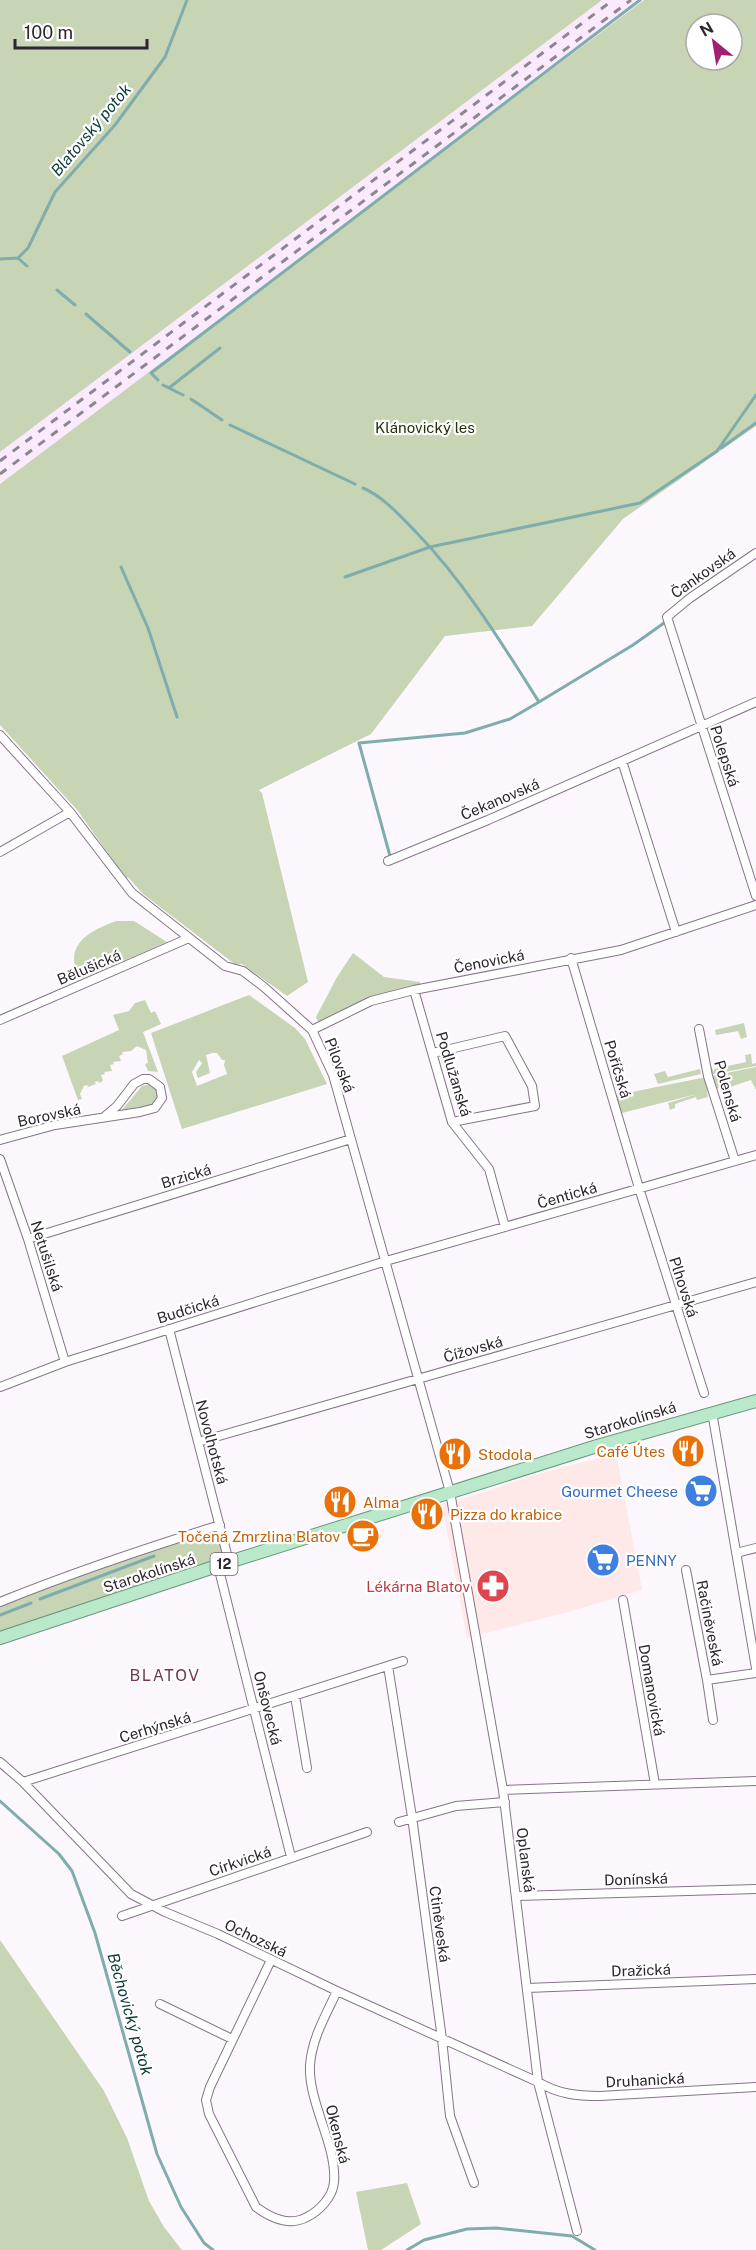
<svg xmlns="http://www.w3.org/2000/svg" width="756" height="2250" viewBox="0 0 756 2250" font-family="'Public Sans',sans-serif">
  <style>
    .commercial { fill: #ffe9e8 }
    .built { fill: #fbeafe }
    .green { fill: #c7d5b4; fill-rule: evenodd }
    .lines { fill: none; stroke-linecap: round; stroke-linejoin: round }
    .stream { stroke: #7facad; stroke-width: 3 }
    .street-casing { stroke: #87738b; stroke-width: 10 }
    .primary-casing { stroke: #69997d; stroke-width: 14 }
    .street { stroke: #fff; stroke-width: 8 }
    .primary { stroke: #b9e8ca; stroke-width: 12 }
    .rail { stroke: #8c868e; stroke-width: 3; stroke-dasharray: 8 8; stroke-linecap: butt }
    .labels { text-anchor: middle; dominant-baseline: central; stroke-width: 4.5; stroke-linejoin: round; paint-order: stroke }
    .shield { fill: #fff; stroke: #6c666d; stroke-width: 1.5 }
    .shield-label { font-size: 14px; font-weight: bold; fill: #2d252f }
    .park-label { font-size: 15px; fill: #233008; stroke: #fff }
    .street-label { font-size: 15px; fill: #2d252f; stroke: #fff }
    .food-label { font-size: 15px; fill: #c56008; stroke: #fff; text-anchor: start }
    .shop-label { font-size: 15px; fill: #366cbe; stroke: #fff; text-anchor: end }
    .health-label { font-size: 15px; fill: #be3a42; stroke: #fff; text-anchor: end }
    .water-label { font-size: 16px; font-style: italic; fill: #0d3a3b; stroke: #fff }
    .neighbourhood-label { font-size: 16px; letter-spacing: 1.5px; fill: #733459; stroke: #fff }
  </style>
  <rect width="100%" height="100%" fill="#fbf7fc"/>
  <path class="commercial" d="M602,1457L617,1458L642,1590L568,1612L467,1638L442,1504L485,1492L530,1476Z"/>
  <path class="built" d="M602,0H644L0,484V452Z"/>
  <path class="green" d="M0,0H602L0,452Z
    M644,0H756V426L623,519L532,626L445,636L371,734L259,790L262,793L308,982L287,996L242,964L236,965L143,894L128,877L126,879L78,811L0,725V484ZM696,24H732V60H696Z
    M116,921H134L167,942L81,979C61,947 88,931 116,921Z
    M353,953L384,977L420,982V985L318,1022L316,1017L337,977Z
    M249,995L295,1028L305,1039L327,1084L182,1129L151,1033ZM212,1053H217L222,1060H225L224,1065L227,1074L197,1086L192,1072L199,1060L202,1063L196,1072L198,1078L210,1073L206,1055Z
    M145,1000L151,1013L155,1011L161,1024L143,1032L158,1072L148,1071L145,1064L148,1063L146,1050L137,1046L131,1051L122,1052L123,1054L119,1056L121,1061L113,1062L114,1064L110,1065L112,1071L104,1072L105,1074L101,1075L103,1081L99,1083L98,1081L95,1082L96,1084L88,1087L87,1085L84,1086L80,1094L82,1099L78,1100L62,1056L119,1030L113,1015L129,1011L135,1003Z
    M744,1023L747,1037L741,1039L738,1031L716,1035L715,1030Z
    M751,1054L752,1064L756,1063V1066L709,1075V1067L711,1066L714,1072V1069L746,1062L745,1055Z
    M756,1067V1090L751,1080L730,1087L728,1079V1086L707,1091L708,1097L697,1100L696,1097L675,1104V1108L670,1110L668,1103L697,1094L618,1114L612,1096Z
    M700,1069L701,1074L658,1084L654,1074L665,1071L668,1077Z
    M150,1084L154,1085L160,1094L155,1104L121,1111L142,1086Z
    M220,1525L229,1562L0,1637V1603Z
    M0,1940L104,2091L127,2138L149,2201L164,2227L182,2250H0Z
    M407,2183L421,2224L381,2250H368L356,2192Z"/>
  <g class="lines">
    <path class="stream" d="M18,258L27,266
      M0,259L18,258L28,248L55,192L115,125L165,57L187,0
      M57,290L75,305
      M86,314L130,352
      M158,380L151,373L640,0
      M163,385L183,395
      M169,388L220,348
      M191,399L222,420
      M230,425L355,484
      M721,448L756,423
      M363,488C384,497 400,516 416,532C465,583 501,642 539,702L633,645L664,623
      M121,567L148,628L177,717
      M345,577L430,547L640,503L717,451L756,395
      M390,856L359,743L465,733L510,719L539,702
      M40,1599L154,1556
      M0,1615L31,1603
      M0,1801L59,1854L72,1871L95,1933L157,2154L181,2207L204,2243L213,2250
      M407,2250L424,2240L467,2229L496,2228L572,2236L595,2250"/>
    <g class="street-casing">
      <path id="street" d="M756,553L690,598L667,617L756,896
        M0,735L70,812L132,893L225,966L243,971L264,987L312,1030L333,1075L450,1492L503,1790L538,2082L577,2231
        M622,761L676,932
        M0,852L70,812
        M388,861L488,820L756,702
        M571,958L639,1188L704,1393
        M414,990L452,1122L489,1169L505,1227
        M0,1020L189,938
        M699,1029L708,1076L735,1161
        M312,1030L371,1001L414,990L621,950L756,905
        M433,1053L505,1036L532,1086L535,1106L452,1122
        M0,1140L55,1125L140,1112L155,1108L162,1098L160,1087L149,1079H143L134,1084L117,1106L104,1117
        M0,1159L28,1239L65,1362
        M28,1239L351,1139
        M169,1329L229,1562
        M0,1387L65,1362L386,1261L756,1155
        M712,1412L756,1668
        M198,1442L756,1282
        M736,1553L756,1548
        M218,1566L291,1857
        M686,1570L707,1680
        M623,1600L655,1784
        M0,1602C72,1573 146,1548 220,1525
        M388,1666L412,1817L442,2039L450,2116L474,2183
        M295,1696L307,1768
        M713,1720L707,1680L756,1673
        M0,1762L23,1782L131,1894L165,1912L218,1934L337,1991L538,2082C558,2094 577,2096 600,2096L756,2087
        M23,1782L403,1661
        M503,1790L756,1781
        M399,1822L456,1806L505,1802
        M517,1896L756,1889
        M122,1916L367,1832
        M271,1960L210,2087L206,2100L209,2114L256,2207C271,2218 289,2227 307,2217C319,2211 333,2197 334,2182C337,2145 308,2103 310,2065C312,2038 326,2015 337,1991
        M527,1988L756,1979
        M160,2004L232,2039"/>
    </g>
    <g class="primary-casing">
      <path id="primary" d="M0,1638L229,1562L597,1446L756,1401"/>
    </g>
    <use href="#street" class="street"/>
    <use href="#primary" class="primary"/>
    <path class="rail" d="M0,461L613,0
      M0,474L631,0"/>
  </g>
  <defs>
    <g id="restaurant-disc" transform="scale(1.725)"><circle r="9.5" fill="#e8710a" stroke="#fff"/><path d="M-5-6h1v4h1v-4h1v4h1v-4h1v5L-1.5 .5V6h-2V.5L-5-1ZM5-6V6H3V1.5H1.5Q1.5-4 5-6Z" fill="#fff"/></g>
    <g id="supermarket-disc" transform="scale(1.725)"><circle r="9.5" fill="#3f7fe0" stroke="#fff"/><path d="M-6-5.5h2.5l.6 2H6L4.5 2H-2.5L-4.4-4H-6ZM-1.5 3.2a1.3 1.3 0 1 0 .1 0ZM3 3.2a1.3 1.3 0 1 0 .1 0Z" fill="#fff"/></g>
    <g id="cafe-disc" transform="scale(1.725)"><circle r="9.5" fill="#e8710a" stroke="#fff"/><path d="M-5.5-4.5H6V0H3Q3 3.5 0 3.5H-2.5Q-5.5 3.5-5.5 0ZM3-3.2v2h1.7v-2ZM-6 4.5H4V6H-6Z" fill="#fff"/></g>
    <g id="pharmacy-disc" transform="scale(1.725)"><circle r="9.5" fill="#e0444e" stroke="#fff"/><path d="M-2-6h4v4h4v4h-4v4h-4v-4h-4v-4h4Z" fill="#fff"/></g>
  </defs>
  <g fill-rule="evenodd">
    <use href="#restaurant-disc" x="688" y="1451"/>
    <use href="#restaurant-disc" x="455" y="1454"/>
    <use href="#supermarket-disc" x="701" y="1491"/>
    <use href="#restaurant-disc" x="340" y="1502"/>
    <use href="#restaurant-disc" x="427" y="1514"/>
    <use href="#cafe-disc" x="363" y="1536"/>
    <use href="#supermarket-disc" x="603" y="1560"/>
    <use href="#pharmacy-disc" x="493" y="1586"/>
  </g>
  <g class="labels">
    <rect class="shield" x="210.5" y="1553" width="27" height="22" rx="4.5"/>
    <g class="shield-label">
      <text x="224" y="1564">12</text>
    </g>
    <g class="park-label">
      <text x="425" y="427">Klánovický les</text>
    </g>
    <g class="street-label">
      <text transform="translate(703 573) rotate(-35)">Čankovská</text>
      <text transform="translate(725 756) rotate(72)">Polepská</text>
      <text transform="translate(500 799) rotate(-23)">Čekanovská</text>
      <text transform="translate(489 961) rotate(-11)">Čenovická</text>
      <text transform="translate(89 967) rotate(-23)">Bělušická</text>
      <text transform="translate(340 1065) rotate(69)">Pilovská</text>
      <text transform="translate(618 1069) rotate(73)">Poříčská</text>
      <text transform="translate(454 1074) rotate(73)">Podlužanská</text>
      <text transform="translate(728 1091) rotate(74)">Polenská</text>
      <text transform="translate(49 1115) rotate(-12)">Borovská</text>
      <text transform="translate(186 1176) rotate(-17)">Brzická</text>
      <text transform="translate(567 1195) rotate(-16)">Čentická</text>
      <text transform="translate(47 1256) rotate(72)">Netušilská</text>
      <text transform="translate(684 1287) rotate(72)">Plhovská</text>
      <text transform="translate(188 1309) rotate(-17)">Budčická</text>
      <text transform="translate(473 1349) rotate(-16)">Čížovská</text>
      <text transform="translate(630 1420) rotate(-17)">Starokolínská</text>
      <text transform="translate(212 1442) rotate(75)">Novolhotská</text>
      <text transform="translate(149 1573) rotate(-18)">Starokolínská</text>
      <text transform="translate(710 1623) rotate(79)">Račiněveská</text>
      <text transform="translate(652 1690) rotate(80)">Domanovická</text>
      <text transform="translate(268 1708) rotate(76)">Onšovecká</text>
      <text transform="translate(155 1727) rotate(-17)">Cerhýnská</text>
      <text transform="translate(526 1860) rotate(83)">Oplanská</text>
      <text transform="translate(240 1861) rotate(-19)">Církvická</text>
      <text transform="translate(636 1879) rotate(-2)">Donínská</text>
      <text transform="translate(440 1924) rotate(82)">Ctiněveská</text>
      <text transform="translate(256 1938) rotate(26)">Ochozská</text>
      <text transform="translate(641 1970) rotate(-2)">Dražická</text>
      <text transform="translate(645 2080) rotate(-3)">Druhanická</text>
      <text transform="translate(338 2134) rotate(76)">Okenská</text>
    </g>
    <g class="food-label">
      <text x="665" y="1451" text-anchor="end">Café Útes</text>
      <text x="478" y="1454">Stodola</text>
      <text x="363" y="1502">Alma</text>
      <text x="450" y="1514">Pizza do krabice</text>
      <text x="340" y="1536" text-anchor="end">Točená Zmrzlina Blatov</text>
    </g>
    <g class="shop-label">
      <text x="678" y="1491">Gourmet Cheese</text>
      <text x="626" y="1560" text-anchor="start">PENNY</text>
    </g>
    <g class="health-label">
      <text x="470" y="1586">Lékárna Blatov</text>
    </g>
    <g class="water-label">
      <text transform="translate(91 130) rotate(-50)">Blatovský potok</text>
      <text transform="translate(130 2014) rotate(74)">Běchovický potok</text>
    </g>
    <g class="neighbourhood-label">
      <text x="165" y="1675">BLATOV</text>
    </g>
  </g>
  <g transform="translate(714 42) rotate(330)"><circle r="28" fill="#ffffff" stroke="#aba8ac" stroke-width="1.5"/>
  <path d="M0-4.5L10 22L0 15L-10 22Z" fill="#a02174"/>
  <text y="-9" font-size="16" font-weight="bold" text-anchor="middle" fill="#2d252f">N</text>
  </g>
  <path d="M15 39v9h132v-9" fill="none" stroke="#2d252f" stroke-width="3"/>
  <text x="24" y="39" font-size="18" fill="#2d252f" stroke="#ffffff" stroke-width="4.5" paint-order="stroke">100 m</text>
</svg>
